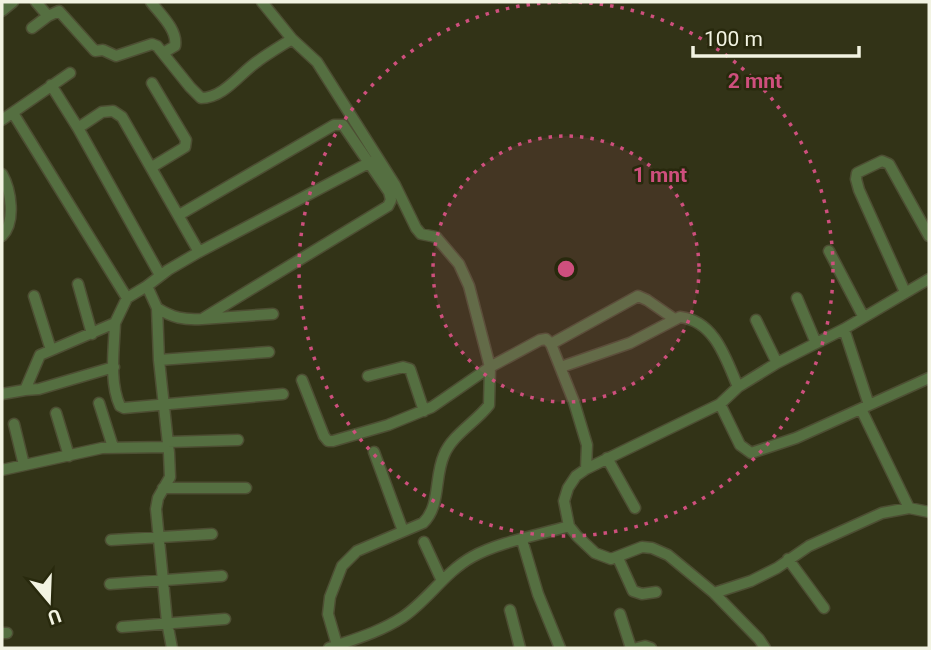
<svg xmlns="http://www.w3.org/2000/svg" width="931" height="650" viewBox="0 0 931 650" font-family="Roboto,sans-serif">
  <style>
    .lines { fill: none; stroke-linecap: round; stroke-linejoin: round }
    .minor-casing { stroke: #4d4e33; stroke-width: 13 }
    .minor { stroke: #556f41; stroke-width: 10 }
    .ring { fill: none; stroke: #ce4f7d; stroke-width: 3.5; stroke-dasharray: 3.5 7 }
    .centre { fill: #ce4f7d; stroke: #28290d; stroke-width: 3.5 }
    .ring-label { font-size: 21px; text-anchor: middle; font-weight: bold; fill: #ce4f7d; stroke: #28290d; stroke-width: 5; stroke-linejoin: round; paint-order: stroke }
  </style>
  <rect width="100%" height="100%" fill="#323317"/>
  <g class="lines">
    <g class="minor-casing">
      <path id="minor" d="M36,2L48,16
        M151,2C160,14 178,30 175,46L163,53
        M262,2L292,39L317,62L395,185L416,228L421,234L436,237L459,264L469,286L490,367L540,340L546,339L551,344L574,402L587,445L586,469
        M2,11L13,2
        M32,28L48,16L59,11L95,51L103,50L116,56L152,44L157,46L190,87L201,98C224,98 240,73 258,61C269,53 281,46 292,39
        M152,83L186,140L185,147L152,167
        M51,85L78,128
        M13,113L127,298L147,286
        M2,120L70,73
        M2,174C11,190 16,222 2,236
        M829,251L863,316
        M160,275L78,128L102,112L113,111L122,117L199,252
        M78,284L92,334
        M905,292L859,190L856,179L857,173L882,161L889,164L929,236
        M34,296L51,350
        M797,298L816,343
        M157,308C173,318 184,320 202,319L388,206L391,200L389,192L343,125H334L179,215
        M202,319L273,314
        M756,320L777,363
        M115,323C114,349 109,382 120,406L124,408L283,394
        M844,329L869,405
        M551,344L638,296L647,300L673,318
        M159,360L269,352
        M561,367L630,343L680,317C715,321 726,359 738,387
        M368,376L403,367L410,369L424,411
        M302,380L324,436L328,441H333L388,425L432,407L490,367
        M25,390L39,389L114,367
        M2,394L25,390L40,355L115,323L127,298
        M99,403L113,447
        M720,404L740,445L751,453L796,438L929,378
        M861,409L909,508
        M56,413L69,456
        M14,424L24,465
        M168,442L238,440
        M374,452L403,531
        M607,458L635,508
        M2,470L102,448L168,447
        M163,488H246
        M111,540L212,534
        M522,540L538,594L560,648
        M424,542L442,581
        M618,558L633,591L642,594L656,592
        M788,559L824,608
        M110,584L222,576
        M714,593L751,581L777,568L809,546L882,513L909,508L929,512
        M510,610L520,648
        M620,614L631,648
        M122,627L225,619
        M2,633H7
        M337,645L328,614L330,597L342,566L357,551L423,523C441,506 434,477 444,455C452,435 476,422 489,405L490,367
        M172,648L167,622L156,509L158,498L170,477L169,453L159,360L157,308L147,286L168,270L199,252L378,158
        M329,648C355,639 380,632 403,617C428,600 445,572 472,557C499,542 539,535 569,526
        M637,648L645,646L651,648
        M765,648L759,639L714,593L668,555L652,548L642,547L611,559L595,553L577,536L569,526L564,501L568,488L576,476L586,469L720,404L738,387L777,363L844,329L929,279"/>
    </g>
    <use href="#minor" class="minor"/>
  </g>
  <circle cx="566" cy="269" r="133" fill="#ce4f7d" fill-opacity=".12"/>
  <g class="ring">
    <circle cx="566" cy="269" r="133"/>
    <circle cx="566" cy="269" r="267"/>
  </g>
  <circle cx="566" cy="269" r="10" class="centre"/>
  <g class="ring-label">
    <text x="755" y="88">2 mnt</text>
    <text x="660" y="182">1 mnt</text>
  </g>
  <rect width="931" height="650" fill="none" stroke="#f2f3e2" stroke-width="7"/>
  <g transform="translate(49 601) rotate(161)" stroke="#28290d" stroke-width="5" paint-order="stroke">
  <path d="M0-5L12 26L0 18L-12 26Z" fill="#f2f3e2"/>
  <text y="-10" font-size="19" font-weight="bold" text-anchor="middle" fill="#f2f3e2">U</text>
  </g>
  <path d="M693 46v10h166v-10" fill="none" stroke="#f2f3e2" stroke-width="3.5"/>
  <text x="704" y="46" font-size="21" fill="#f2f3e2" stroke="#28290d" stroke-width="5" paint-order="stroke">100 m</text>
</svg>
